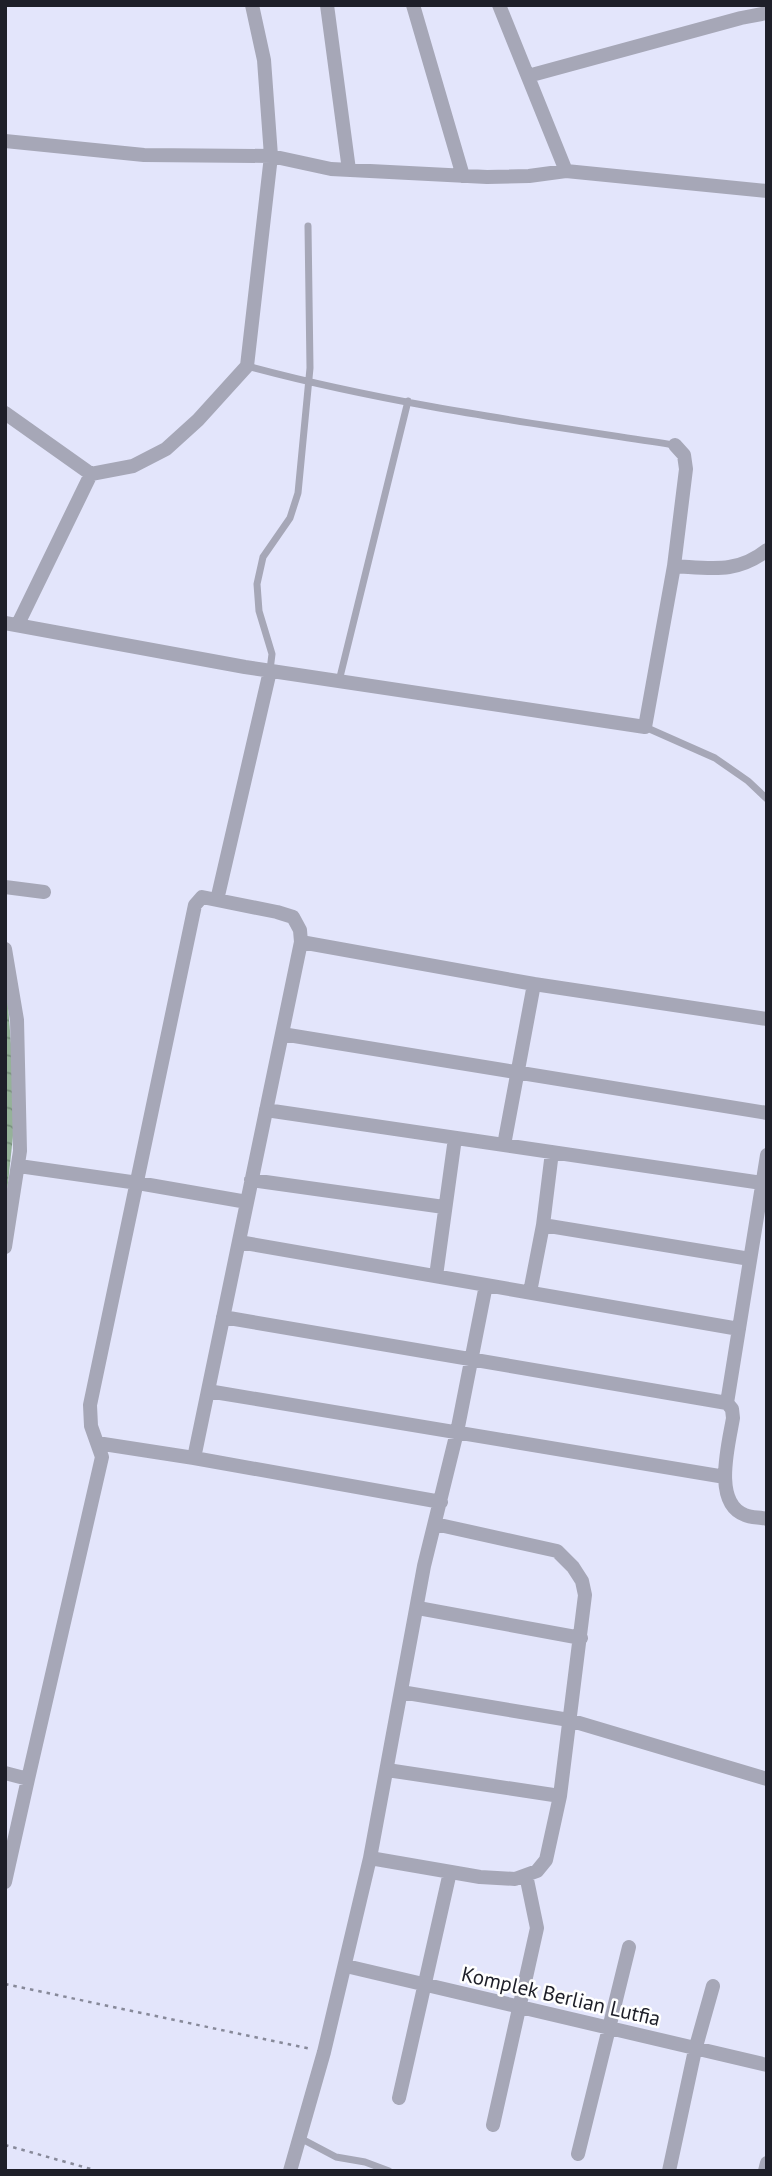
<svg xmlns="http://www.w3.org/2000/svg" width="772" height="2176" viewBox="0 0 772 2176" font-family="'PT Sans',sans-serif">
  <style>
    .water { fill: url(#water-waves) }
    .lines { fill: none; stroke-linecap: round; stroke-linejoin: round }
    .path { stroke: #878999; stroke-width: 2.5; stroke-dasharray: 3.5 5; stroke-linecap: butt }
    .lane { stroke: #a6a7b7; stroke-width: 7 }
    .street { stroke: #a6a7b7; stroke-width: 14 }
    .labels { text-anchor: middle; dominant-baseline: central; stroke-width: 5; stroke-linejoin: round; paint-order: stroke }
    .street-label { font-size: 21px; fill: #1e1f29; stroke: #fff }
  </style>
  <defs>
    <pattern id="water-waves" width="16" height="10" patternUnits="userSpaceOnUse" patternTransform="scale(1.75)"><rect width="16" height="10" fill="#95b299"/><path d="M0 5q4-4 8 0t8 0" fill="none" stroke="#79907d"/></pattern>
  </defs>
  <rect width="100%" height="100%" fill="#e3e5fb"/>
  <path class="water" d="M5,967L16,1108L5,1211Z"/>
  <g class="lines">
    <path class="path" d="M5,1984L311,2049
      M5,2145L98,2171"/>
    <path class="lane" d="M247,366C387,404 531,423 675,445
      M270,670L272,654L259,611L257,584L263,557L290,518L298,493L310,368L308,226
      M339,681L408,401
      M645,727L715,758L748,781L767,799
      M300,2138L336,2157L365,2162L389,2171"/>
    <path class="street" d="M327,5L349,170
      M413,5L463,176
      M499,5L566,171
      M528,76L741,18L767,13
      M5,141L144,155L271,156L331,169L487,177L529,176L566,171L767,191
      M5,413L91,474L18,624
      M91,474L133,466L166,449L198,420L247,366L271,156L264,60L252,5
      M674,566C711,568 737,574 767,550
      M5,623L245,667L645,727L674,566L686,469L684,455L675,445
      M5,887L44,892
      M217,900L277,912L293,917L300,930L301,942L534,984L767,1019
      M5,949L17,1020L20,1151L5,1247
      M282,1034L767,1113
      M266,1110L762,1183
      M504,1145L534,984
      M19,1166L138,1183L247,1202
      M251,1180L444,1207
      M543,1225L750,1259
      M239,1242L739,1329
      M436,1276L455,1138
      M530,1292L543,1225L552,1152
      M223,1317L727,1403L732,1409L733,1418C729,1443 712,1503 745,1515C751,1518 760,1517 767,1519
      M208,1391L725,1477
      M727,1403L767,1155
      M97,1443L194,1458L301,942
      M194,1458L441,1502
      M418,1608L581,1638
      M401,1692L569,1720L767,1779
      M387,1770L560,1796
      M5,1773L28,1779L5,1882
      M28,1779L102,1457L91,1426L90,1405L195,905L202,897L217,900L270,671
      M370,1858L480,1877L515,1879L537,1871L546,1860L560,1796L585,1595L582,1581L573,1567L557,1551L435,1524
      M346,1966L767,2065
      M399,2098L450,1872
      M493,2125L537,1928L526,1875
      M578,2154L629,1947
      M290,2171L324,2052L370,1858L424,1566L457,1432L486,1285
      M669,2171L695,2050L713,1986
      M765,2171L767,2163"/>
  </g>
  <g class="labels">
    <g class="street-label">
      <text transform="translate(561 1996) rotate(13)">Komplek Berlian Lutfia</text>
    </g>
  </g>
  <rect width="772" height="2176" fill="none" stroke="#1e1f29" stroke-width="14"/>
</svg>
